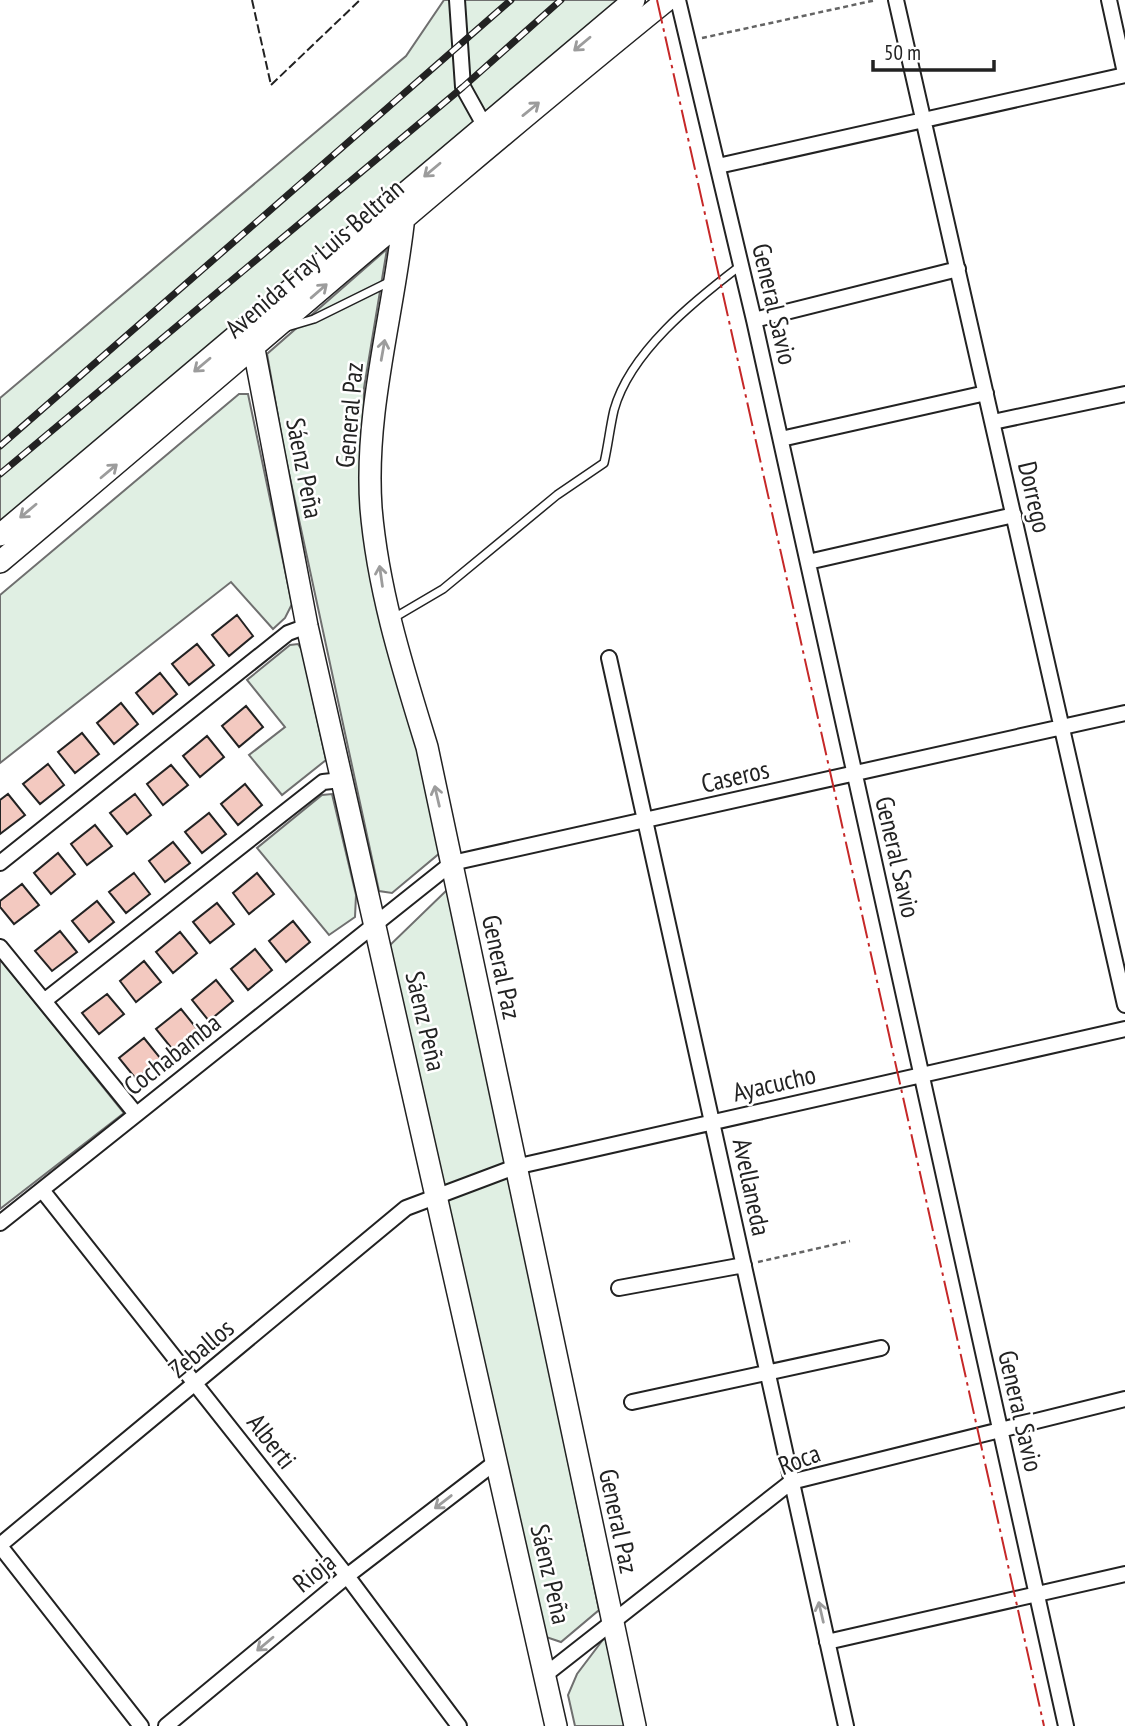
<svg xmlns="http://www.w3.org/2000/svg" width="1125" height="1726" font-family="'PT Sans Narrow',sans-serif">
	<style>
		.green { fill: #e0efe3; stroke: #6f6f6f; stroke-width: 2 }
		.building { fill: #f3c9c0; stroke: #222; stroke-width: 2 }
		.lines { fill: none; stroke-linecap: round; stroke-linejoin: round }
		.lane-casing { stroke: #222; stroke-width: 10 }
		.street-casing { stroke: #222; stroke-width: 18 }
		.secondary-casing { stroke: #222; stroke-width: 24 }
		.path { stroke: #646464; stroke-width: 2.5; stroke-dasharray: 5 3.5; stroke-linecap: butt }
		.lane { stroke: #fff; stroke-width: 7 }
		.street { stroke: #fff; stroke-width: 14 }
		.secondary { stroke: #fff; stroke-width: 21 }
		.rail-casing { stroke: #222; stroke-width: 7 }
		.rail { stroke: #fff; stroke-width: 4.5; stroke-dasharray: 13; stroke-linecap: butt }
		.fence { stroke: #222; stroke-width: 2; stroke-dasharray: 9 3.5; stroke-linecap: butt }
		.power { stroke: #c62828; stroke-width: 2; stroke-dasharray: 24 5 3.5 5; stroke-linecap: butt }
		.oneway { stroke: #9c9c9c }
		.labels { text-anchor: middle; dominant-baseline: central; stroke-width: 5; stroke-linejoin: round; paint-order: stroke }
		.street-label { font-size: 26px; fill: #222; stroke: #fff }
	</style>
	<rect width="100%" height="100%" fill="#fff"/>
	<!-- green -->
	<path class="green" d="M444 0H634L0 535V398L406 56Z
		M387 249 364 388 363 507 441 852 392 893 379 891 284 450 267 354Z
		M239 394H248L292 604 285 618 273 629 231 582 0 763V595Z
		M298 644 302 650 326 760 282 795 249 755 285 727 247 680 290 645Z
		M332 794 356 895 355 917 329 935 257 848 322 795Z
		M449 888 599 1610 561 1642 546 1637 388 947Z
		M0 959 124 1113 0 1209Z
		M605 1637 627 1726H575L568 1695 577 1674Z"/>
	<!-- building -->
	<path class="building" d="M237 615 253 636 229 656 212 635Z
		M197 644 214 665 189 685 172 664Z
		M160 673 177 694 153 714 136 693Z
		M121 703 138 724 114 744 97 723Z
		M246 706 263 727 239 747 222 726Z
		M82 733 99 754 75 773 58 752Z
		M207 736 224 757 200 777 183 756Z
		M48 764 64 785 40 804 23 784Z
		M171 765 188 785 163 805 147 784Z
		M245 784 262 805 238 825 221 804Z
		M8 794 25 815 0 834V800Z
		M135 794 151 815 127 834 110 813Z
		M209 813 226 834 202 853 185 832Z
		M95 825 112 846 87 865 71 844Z
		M173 842 190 863 165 882 149 861Z
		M58 853 75 874 51 894 34 873Z
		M134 873 150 894 126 913 109 892Z
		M257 873 274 894 249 914 233 893Z
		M22 884 39 905 14 924 0 907V901Z
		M97 901 114 922 89 942 72 921Z
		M217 903 234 924 210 943 193 922Z
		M293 921 310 942 286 962 269 941Z
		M60 931 77 952 52 971 35 951Z
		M180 932 197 953 173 973 156 952Z
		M255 949 272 970 248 990 231 969Z
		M144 961 161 982 136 1002 120 981Z
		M216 980 233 1001 209 1021 192 1000Z
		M107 994 124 1014 99 1034 82 1013Z
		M181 1009 198 1030 173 1050 156 1029Z
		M144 1038 161 1059 136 1079 119 1058Z"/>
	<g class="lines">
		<!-- lane casing -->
		<g class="lane-casing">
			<path id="lane" d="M287 327 314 319 391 281
				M392 619 443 589 557 495 604 463C608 446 610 427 614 410 630 352 694 301 740 266"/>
		</g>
		<!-- street casing -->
		<g class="street-casing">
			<path id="street" d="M457 0 463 87 488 132
				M678 0 754 320 1066 1726
				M896 0 1125 1005
				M1109 0 1125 73
				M718 166 1125 75
				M754 320 958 269
				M993 422 1125 394
				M781 439 986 393
				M808 562 1014 515
				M609 658 846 1726
				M0 863 288 633 307 626
				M0 947 136 1114
				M44 1001 323 782 341 780
				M42 1190 347 1576 459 1726
				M0 1223 452 863 1125 713
				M619 1288 744 1265
				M632 1402 881 1348
				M0 1545 406 1208 515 1167 1125 1029
				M0 1546 141 1726
				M827 1642 1125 1574
				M545 1675 791 1482 1125 1399
				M166 1726 347 1576 497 1461"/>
		</g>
		<!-- secondary casing -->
		<g class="secondary-casing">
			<path id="secondary" d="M404 216C394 313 364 410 371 508 378 591 403 669 427 747L635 1726
				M243 330 254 349 307 626 556 1726
				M0 535 634 0
				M0 562C223 375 441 183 667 0"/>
		</g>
		<!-- path -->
		<path class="path" d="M702 38 876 0
			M758 1262 850 1241"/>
		<!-- lane -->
		<use href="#lane" class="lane"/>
		<!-- street -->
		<use href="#street" class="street"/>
		<!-- secondary -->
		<use href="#secondary" class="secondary"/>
		<!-- rail casing -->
		<g class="rail-casing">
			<path id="rail" d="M0 446 511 0
				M0 474 463 87 561 0"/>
		</g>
		<!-- rail -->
		<use href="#rail" class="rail"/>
		<!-- fence -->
		<path class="fence" d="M252 0 271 85
			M271 85 360 0"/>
		<!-- power -->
		<path class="power" d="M657 0 1044 1726"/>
	</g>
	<!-- one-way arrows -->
	<defs><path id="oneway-shaft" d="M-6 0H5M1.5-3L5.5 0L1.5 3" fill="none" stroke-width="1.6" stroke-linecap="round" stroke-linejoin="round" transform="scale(1.75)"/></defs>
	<g class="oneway">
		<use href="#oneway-shaft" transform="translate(582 44) rotate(140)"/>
		<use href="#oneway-shaft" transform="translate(531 109) rotate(-39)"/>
		<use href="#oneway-shaft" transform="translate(432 170) rotate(140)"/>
		<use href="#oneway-shaft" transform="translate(319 291) rotate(-41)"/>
		<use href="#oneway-shaft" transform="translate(383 350) rotate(-80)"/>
		<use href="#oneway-shaft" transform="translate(202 365) rotate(140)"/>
		<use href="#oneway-shaft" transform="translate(109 471) rotate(-40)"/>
		<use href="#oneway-shaft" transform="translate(28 511) rotate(140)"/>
		<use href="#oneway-shaft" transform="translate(381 576) rotate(-98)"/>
		<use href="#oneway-shaft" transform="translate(437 796) rotate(-103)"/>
		<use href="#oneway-shaft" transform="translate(443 1502) rotate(142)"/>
		<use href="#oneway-shaft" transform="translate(821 1612) rotate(-103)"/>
		<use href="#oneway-shaft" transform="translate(265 1644) rotate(140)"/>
	</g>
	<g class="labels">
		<!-- street labels -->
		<g class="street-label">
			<text transform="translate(314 258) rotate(-41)">Avenida Fray Luis Beltrán</text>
			<text transform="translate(775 304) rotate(77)">General Savio</text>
			<text transform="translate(349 415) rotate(-85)">General Paz</text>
			<text transform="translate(305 468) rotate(79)">Sáenz Peña</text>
			<text transform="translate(1035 497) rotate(77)">Dorrego</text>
			<text transform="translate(735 776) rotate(-13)">Caseros</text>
			<text transform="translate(898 857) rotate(77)">General Savio</text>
			<text transform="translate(502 967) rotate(78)">General Paz</text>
			<text transform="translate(426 1021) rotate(77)">Sáenz Peña</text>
			<text transform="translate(172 1054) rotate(-38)">Cochabamba</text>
			<text transform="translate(774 1083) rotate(-13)">Ayacucho</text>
			<text transform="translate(752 1187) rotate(78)">Avellaneda</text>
			<text transform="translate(201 1348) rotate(-40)">Zeballos</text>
			<text transform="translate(1021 1411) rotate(77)">General Savio</text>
			<text transform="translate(272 1441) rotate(52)">Alberti</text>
			<text transform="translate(799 1459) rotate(-21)">Roca</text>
			<text transform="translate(619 1521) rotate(78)">General Paz</text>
			<text transform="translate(314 1572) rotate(-39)">Rioja</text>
			<text transform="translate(551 1574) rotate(77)">Sáenz Peña</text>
		</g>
	</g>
	<!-- scale -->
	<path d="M873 60v10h121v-10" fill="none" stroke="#222222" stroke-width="3.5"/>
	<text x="884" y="60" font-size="21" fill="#222222" stroke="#ffffff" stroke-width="5" paint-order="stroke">50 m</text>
</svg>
